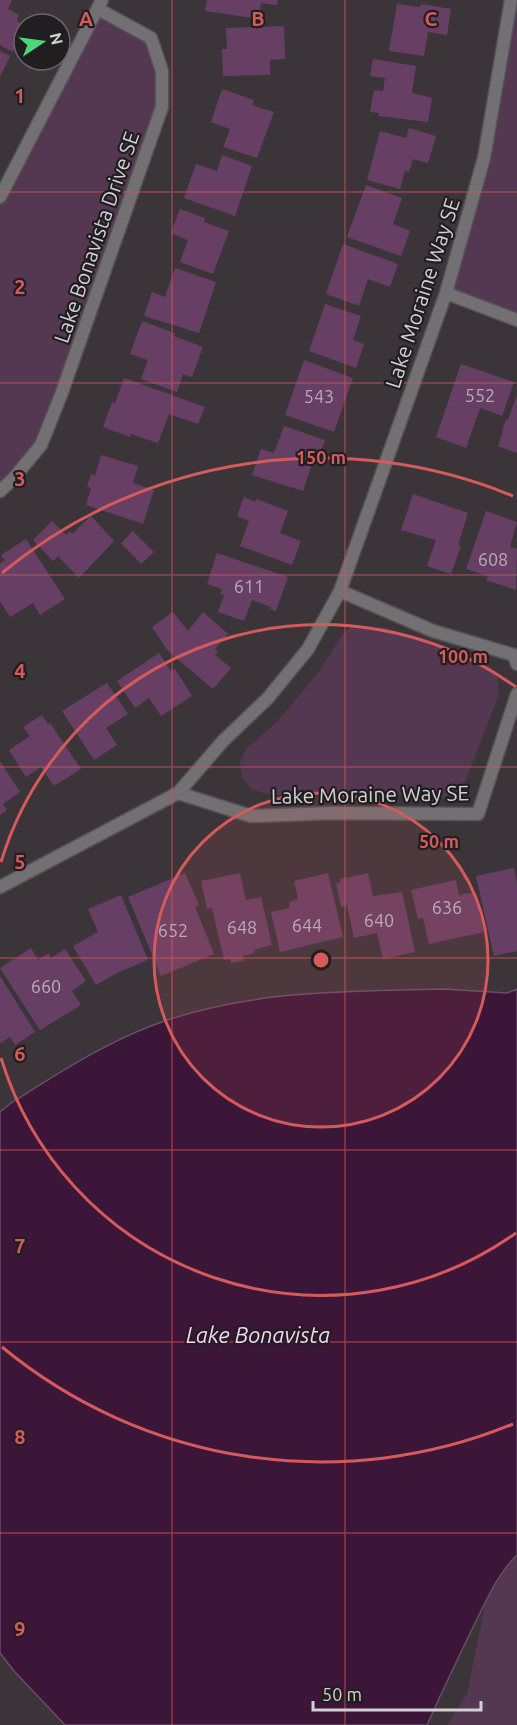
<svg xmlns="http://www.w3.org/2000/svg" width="517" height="1725" font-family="Ubuntu,sans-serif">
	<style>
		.green { fill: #543751 }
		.water { fill: #3c1639; stroke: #694e67; stroke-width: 1.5 }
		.building { fill: #683f64 }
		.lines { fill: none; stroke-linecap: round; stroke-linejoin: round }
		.minor-casing { stroke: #565156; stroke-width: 15 }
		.tertiary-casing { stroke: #565156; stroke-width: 15 }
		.minor { stroke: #737073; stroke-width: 12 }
		.tertiary { stroke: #737073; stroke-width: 12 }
		.grid { fill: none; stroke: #d55a5b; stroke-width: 1.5; stroke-opacity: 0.55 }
		.ring { fill: none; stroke: #d55a5b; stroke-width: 3 }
		.labels { text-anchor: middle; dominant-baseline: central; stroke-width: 4.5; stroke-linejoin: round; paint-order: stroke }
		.number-label { font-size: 18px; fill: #b8acb7 }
		.street-label { font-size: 21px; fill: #d3d0d3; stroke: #201e20 }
		.water-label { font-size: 22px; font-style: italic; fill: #fbd2f6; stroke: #201e20 }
		.grid-label { font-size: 20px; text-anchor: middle; font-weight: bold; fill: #d55a5b; stroke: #201e20; stroke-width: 4.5; stroke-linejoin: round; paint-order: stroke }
		.centre { fill: #d55a5b; stroke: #201e20; stroke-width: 3 }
		.ring-label { font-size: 18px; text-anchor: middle; font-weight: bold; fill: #d55a5b; stroke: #201e20; stroke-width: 4.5; stroke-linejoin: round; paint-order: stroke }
	</style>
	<rect width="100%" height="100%" fill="#3b353a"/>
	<!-- green -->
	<path class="green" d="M511 0H517V320L446 293 484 158Z
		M98 9 151 38 162 107 41 445 0 491V197Z
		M353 625 387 628 487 663 498 678V697L462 790 440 798 389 795H272L253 790 242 778 240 763 245 750 276 723 317 674 343 634Z
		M517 1555V1725H447L467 1694 486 1601 509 1563Z"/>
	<!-- water -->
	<path class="water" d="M444 989 507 993 517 989V1555C499 1572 488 1597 477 1619 460 1654 443 1689 427 1725H65L14 1671 0 1653V1112L11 1103C56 1075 101 1045 151 1026 244 990 345 991 444 989Z"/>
	<!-- building -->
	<path class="building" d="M0 0H12L8 9 19 15 17 21 24 25V29L13 52 0 45Z
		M207 0H278L277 5 261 3 259 19 205 11Z
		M397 4 420 7 421 4 451 9 447 35 428 32 424 56 389 51Z
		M284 26 285 59 270 60V75L223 76 222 49H227L226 28Z
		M0 51 10 56 0 77Z
		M373 59 416 66 412 93 432 98 428 122 378 116 379 113 370 112 374 90 383 91 385 78 370 76Z
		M222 89 254 100 252 105 274 112 257 158 223 147 230 129 211 122Z
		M409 128 436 136 428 163 413 159 409 172 405 171 400 189 367 180 380 131 406 138Z
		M222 155 252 166 235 216 184 198 196 164 217 171Z
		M366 185 402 198 393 224 410 231 401 256 347 237Z
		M180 209 205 218 204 222 229 231 213 274 180 262 188 240 171 233Z
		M343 244 398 264 390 287 368 279 359 306 326 294Z
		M175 268 216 282 199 333 144 316 152 292 165 297Z
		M325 304 361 316 353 340 364 344 356 368 309 351Z
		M142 321 175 333 174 336 203 347 192 377 183 374 177 392 141 379 148 360 130 354Z
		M304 360 353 378 334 432 285 415Z
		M461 364 514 382 502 416 480 408 466 448 436 437Z
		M124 378 205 407 198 424 169 414 158 443 131 434 130 437 103 427 112 402 115 403Z
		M517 395V453L498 446 503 431H502L506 419 508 420Z
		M284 426 325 440 316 465 312 464 303 491 252 475 261 449 274 453Z
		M101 455 138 466 133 483 154 490 143 524 86 505 91 488 87 487 91 474 95 476Z
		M413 494 468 513 458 545 461 546 451 574 427 566 436 540 401 530Z
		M244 497 255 502 256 499 288 511 280 533 301 541 292 565 240 546 249 521 237 516Z
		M486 511 517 522 510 547 517 549 516 590 486 580 488 576 466 569Z
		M91 516 114 541 79 578 58 556 53 561 33 540 52 521 66 535 70 531 72 534Z
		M133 531 154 552 141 564 121 543Z
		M26 539 65 599 40 615 33 603 10 617 0 601V564L5 560 1 555Z
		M217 553 288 577 276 611 270 609 271 607 252 600 244 621 218 612 224 595 220 594 222 589 207 584Z
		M173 612 188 631 203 612 228 634 215 649 218 652 215 655 231 668 213 689 168 651 152 627Z
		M159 653 171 671 175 669 192 696 161 716 149 698 135 708 117 681Z
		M107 683 128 714 106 728 117 745 94 760 62 711Z
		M42 715 48 724 50 723 81 769 54 786 41 767 26 777 9 750 30 736 23 727Z
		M0 761 20 792 3 804 7 810 0 815Z
		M514 868 517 883V951L494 956 476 876Z
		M185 873 199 905 195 907 214 954 161 976 128 897Z
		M240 873 246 900 261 897 272 945 254 950 255 953 243 956 244 961 231 963 230 959 224 960 212 908 207 909 201 881Z
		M328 873 343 937 280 952 271 912 290 908 289 902 298 899 294 881Z
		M368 873 373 896 402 892 415 952 383 959 377 933 354 938 347 905 341 907 336 883 341 882 340 879Z
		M456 880 459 895 475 892 484 932 429 944 423 918 418 919 411 890Z
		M121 895 148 960 119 972 96 985 73 946 98 932 88 909Z
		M31 948 38 960 49 953 51 958 65 949 86 981 72 991 81 1005 40 1030 0 968Z
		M0 976 35 1032 15 1045 10 1037 0 1043Z"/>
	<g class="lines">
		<!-- minor casing -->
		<g class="minor-casing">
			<path id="minor" d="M446 293 517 320
				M0 491 13 479 41 445 61 395 162 107V71L151 38 98 9
				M340 591 433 631 514 655 517 664
				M178 793 251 816 333 813 478 814 517 694
				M0 887 178 793 223 741 268 698 308 649 340 591 446 293 484 158 511 0"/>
		</g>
		<!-- tertiary casing -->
		<g class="tertiary-casing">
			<path id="tertiary" d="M0 197 102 0"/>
		</g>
		<!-- minor -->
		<use href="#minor" class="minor"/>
		<!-- tertiary -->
		<use href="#tertiary" class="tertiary"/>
	</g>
	<!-- grid -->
	<path class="grid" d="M172 0V1725M345 0V1725M0 192H517M0 383H517M0 575H517M0 767H517M0 958H517M0 1150H517M0 1342H517M0 1533H517"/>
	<!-- distance rings -->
	<circle cx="321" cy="960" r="167" fill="#d55a5b" fill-opacity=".12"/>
	<g class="ring">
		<circle cx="321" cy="960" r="167"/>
		<path d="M516 1233A335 335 0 0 1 1 1058M1 862A335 335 0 0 1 516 687"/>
		<path d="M513 1424A502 502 0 0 1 2 1347M2 573A502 502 0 0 1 513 496"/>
	</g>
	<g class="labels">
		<!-- number labels -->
		<g class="number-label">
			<text x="480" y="395">552</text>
			<text x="319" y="396">543</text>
			<text x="493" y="559">608</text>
			<text x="249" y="586">611</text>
			<text x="447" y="907">636</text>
			<text x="379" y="920">640</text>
			<text x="307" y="925">644</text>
			<text x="242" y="927">648</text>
			<text x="173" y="930">652</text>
			<text x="46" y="986">660</text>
		</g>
		<!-- street labels -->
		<g class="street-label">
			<text transform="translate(96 237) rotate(-71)">Lake Bonavista Drive SE</text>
			<text transform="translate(422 293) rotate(-72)">Lake Moraine Way SE</text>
			<text transform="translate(370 794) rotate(-1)">Lake Moraine Way SE</text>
		</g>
		<!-- water labels -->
		<g class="water-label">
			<text x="258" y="1334">Lake Bonavista</text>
		</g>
	</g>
	<g class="grid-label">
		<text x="86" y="26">A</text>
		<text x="258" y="26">B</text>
		<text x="431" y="26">C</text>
		<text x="20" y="103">1</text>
		<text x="20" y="294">2</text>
		<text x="20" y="486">3</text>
		<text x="20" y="678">4</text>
		<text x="20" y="869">5</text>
		<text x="20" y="1061">6</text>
		<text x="20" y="1253">7</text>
		<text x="20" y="1444">8</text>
		<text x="20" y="1636">9</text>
	</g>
	<circle cx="321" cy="960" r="9" class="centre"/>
	<g class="ring-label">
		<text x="321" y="464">150 m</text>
		<text x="463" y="663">100 m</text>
		<text x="439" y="848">50 m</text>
	</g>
	<!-- north arrow -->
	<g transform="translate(42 42) rotate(77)"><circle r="28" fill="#201e20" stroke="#686568" stroke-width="1.5"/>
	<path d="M0-4.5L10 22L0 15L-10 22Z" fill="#4bd677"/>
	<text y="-9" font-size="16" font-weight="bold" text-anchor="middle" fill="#d3d0d3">N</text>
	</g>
	<!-- scale -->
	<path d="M313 1701v9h168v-9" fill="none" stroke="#d3d0d3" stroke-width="3"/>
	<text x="322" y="1701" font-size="18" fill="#d3d0d3" stroke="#201e20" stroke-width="4.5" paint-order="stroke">50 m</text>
</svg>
